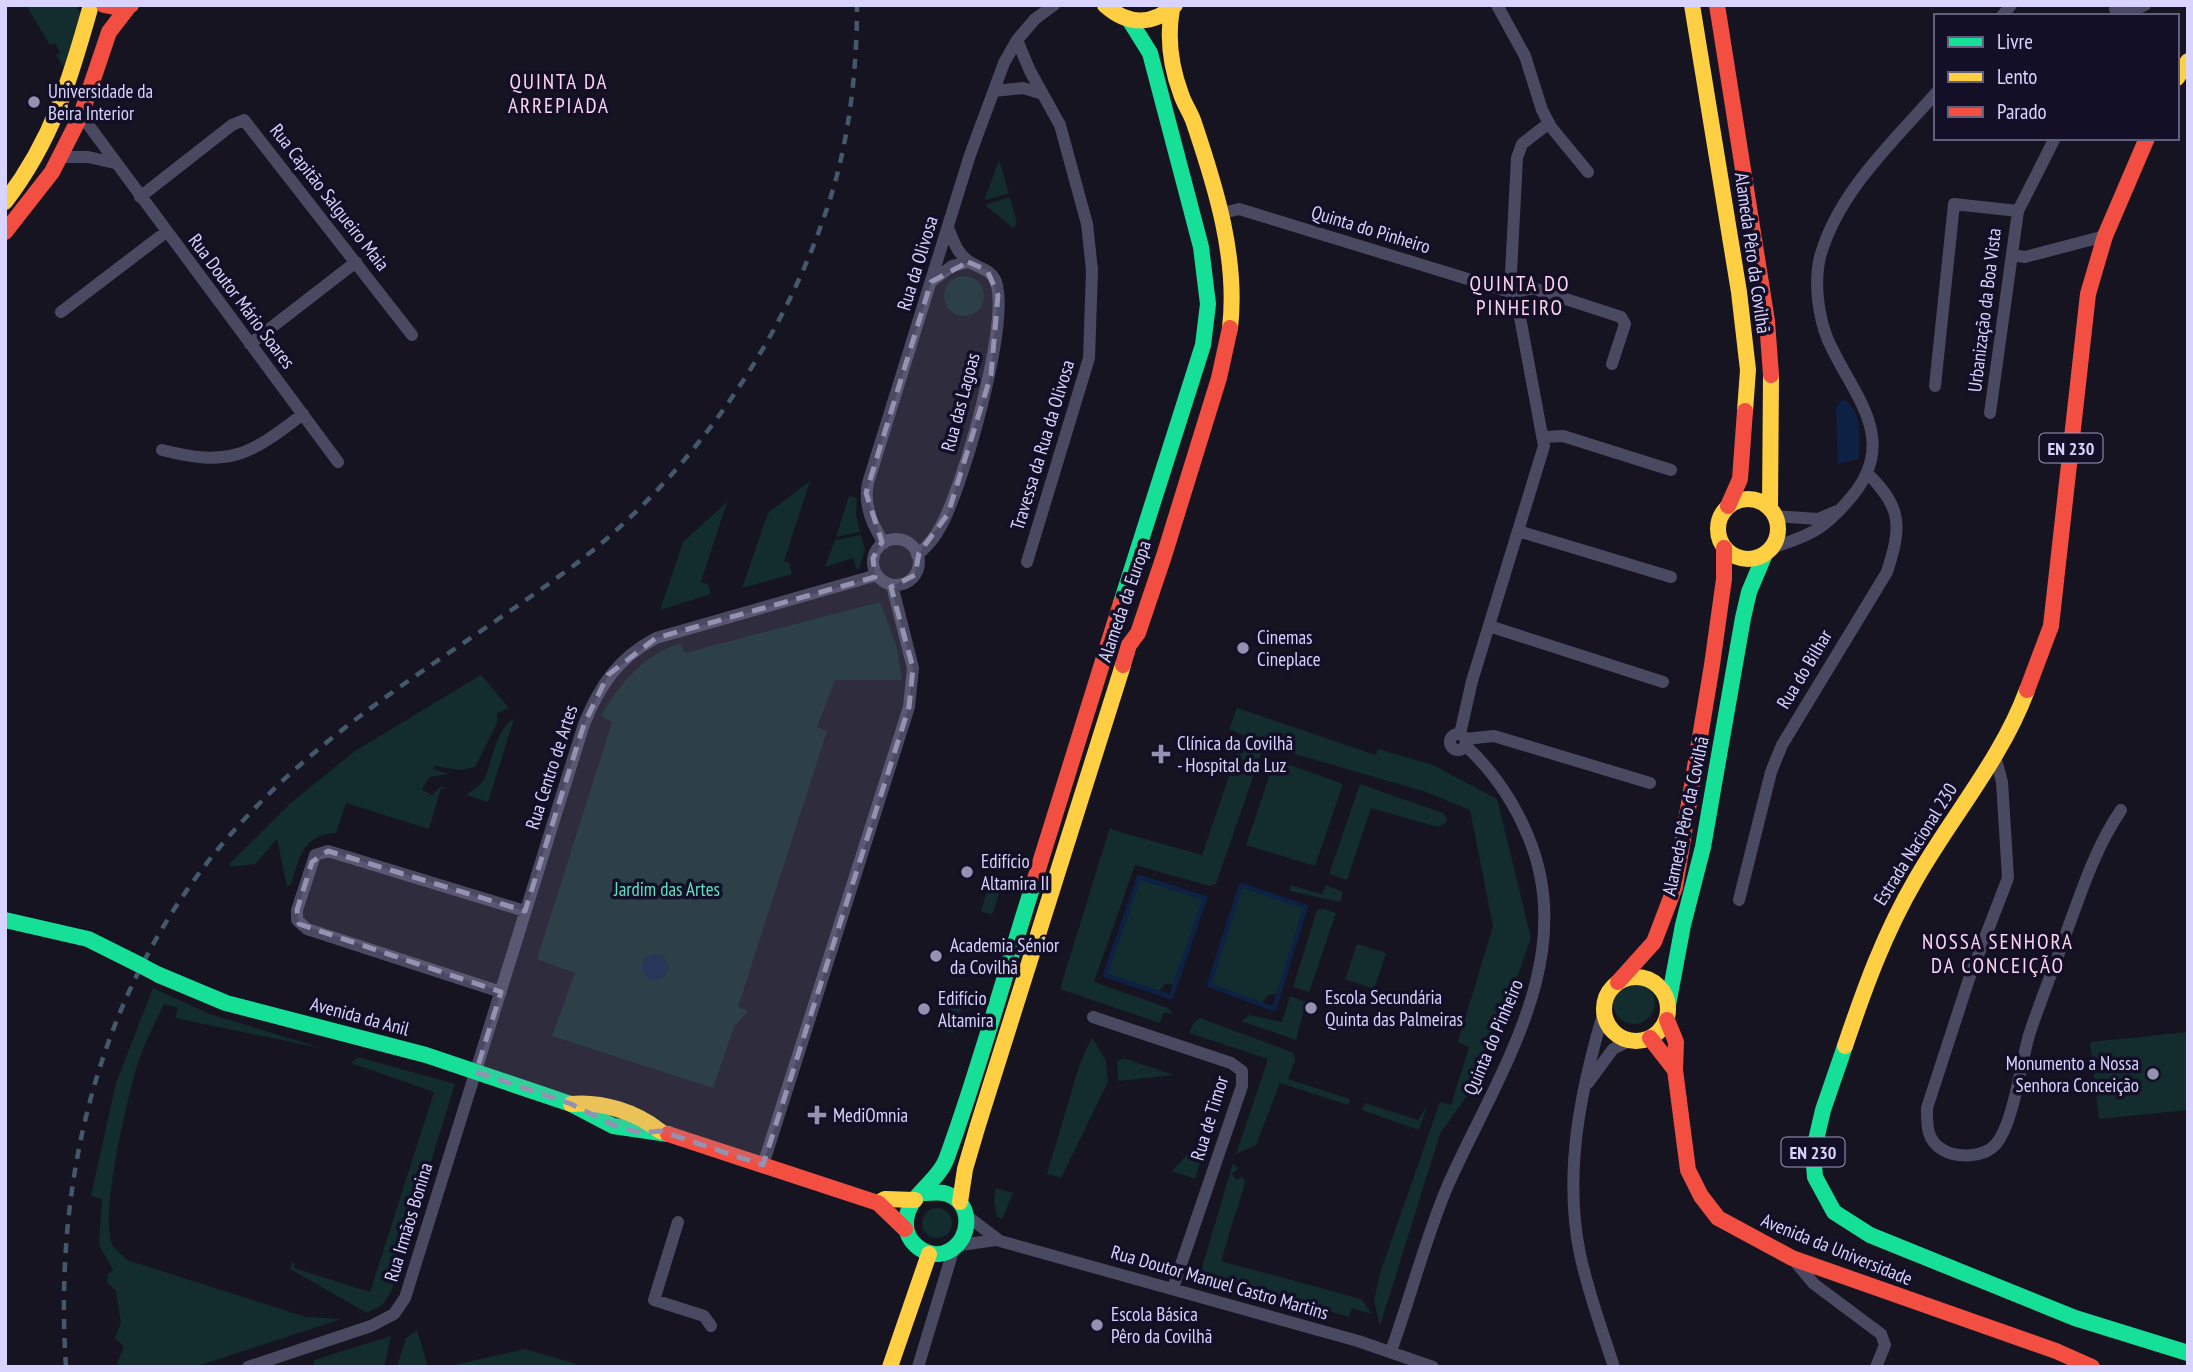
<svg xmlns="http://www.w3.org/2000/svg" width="2193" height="1372" font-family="'PT Sans Narrow',sans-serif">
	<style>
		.green { fill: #132c2d }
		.water { fill: #0d2144 }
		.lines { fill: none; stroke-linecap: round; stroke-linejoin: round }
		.stream { stroke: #0d2144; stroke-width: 4.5 }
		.street { stroke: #4a4962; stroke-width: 12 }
		.fast { stroke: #16e098; stroke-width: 16 }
		.slow { stroke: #ffcf43; stroke-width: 16 }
		.jam { stroke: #f24e42; stroke-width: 16 }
		.rail { stroke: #43596b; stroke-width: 4.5; stroke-dasharray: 10 9; stroke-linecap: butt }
		.fast-bridge { stroke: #16e098; stroke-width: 16 }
		.marked { fill: #9591b1; fill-opacity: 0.2; stroke: #9591b1; stroke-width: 5; stroke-dasharray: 14 9; stroke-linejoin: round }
		.poi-dot { fill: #9591b1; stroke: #130f26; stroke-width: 2.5 }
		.labels { text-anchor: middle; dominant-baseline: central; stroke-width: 7; stroke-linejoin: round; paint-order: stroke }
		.shield { fill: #130f26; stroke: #9e99be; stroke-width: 2 }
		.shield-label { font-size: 18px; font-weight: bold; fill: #d9d4ff }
		.poi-label { font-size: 19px; fill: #d9d4ff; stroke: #130f26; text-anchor: start }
		.street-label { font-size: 19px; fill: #d9d4ff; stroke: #130f26 }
		.park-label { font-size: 19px; fill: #5fe0c0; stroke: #130f26 }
		.neighbourhood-label { font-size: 21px; letter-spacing: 2px; fill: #ffd6f0; stroke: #130f26 }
	</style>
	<rect width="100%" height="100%" fill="#161421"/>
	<!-- green -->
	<path class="green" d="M26 5H76L83 20 72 80 56 55 60 52 55 43 50 45Z
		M999 160 1009 193 986 200 985 198Z
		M1010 197 1017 224 1013 228 985 205Z
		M944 296a20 20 0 1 1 40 0a20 20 0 1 1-40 0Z
		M810 481 784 561 789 563 792 574 742 588 768 513Z
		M849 496 857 498 856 514 860 532 836 537Z
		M727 502 701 582 708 584 711 594 660 610 683 542Z
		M861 535 865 550 859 569 857 570 853 558 825 567 835 540Z
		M880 602 896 645 902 680H835L817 727 827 731 738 1007 748 1011 734 1027 713 1088 552 1036 575 973 537 959 612 722 601 716C621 681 642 657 680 643L685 653Z
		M481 675 509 708 497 713V723L475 767 460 770 434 766V769L448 774 429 777 422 790 432 795 441 786 449 789 441 788 429 829 346 803 336 833C303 835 300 856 291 884L287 887 277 839 255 864 230 867V863L293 801 355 751Z
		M1237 708 1376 755 1378 749 1433 765 1497 799 1531 938 1485 1070 1440 1134 1380 1326 1374 1301 1380 1273 1440 1102 1451 1105 1469 1047 1458 1042 1493 926 1470 810 1426 792 1264 745 1216 884 1209 886 1135 865 1094 982 1168 1008 1173 1015 1164 1012 1160 1023 1060 989 1110 827 1113 830 1202 855 1243 735 1229 729Z
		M514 719 488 802 467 795C472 789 482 786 485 777 492 761 498 725 514 719Z
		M1279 761 1343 784 1315 866 1246 845 1274 762Z
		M1360 784 1443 813 1447 819 1445 824 1438 827 1371 808 1347 880 1329 874Z
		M1139 877 1205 898 1176 984H1165L1158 992 1105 975Z
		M990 882 1002 885 992 915 981 911Z
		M1241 885 1306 907 1279 994 1268 995 1261 1004 1209 985Z
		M1291 885 1322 894 1326 885 1343 892 1340 902 1289 891Z
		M1324 909 1336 913 1309 992 1293 987 1317 910Z
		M1357 944 1386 953 1374 989 1345 979Z
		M1613 1003a21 21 0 1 1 42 0a21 21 0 1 1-42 0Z
		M153 988 210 1014 325 1049 175 1018 178 1008 164 1004C154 1025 141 1050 135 1073 126 1105 100 1216 112 1244 115 1250 123 1255 127 1260L306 1317 342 1319 194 1367H116L124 1346 115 1338 121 1323 116 1291 107 1282 108 1274 113 1270 99 1245 102 1199 91 1196 116 1083Z
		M1290 996 1306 1002 1296 1040 1241 1021 1250 1015 1282 1022Z
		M952 999 963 1003 953 1033 942 1030Z
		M1200 1018 1294 1053 1295 1060 1288 1079 1350 1099 1348 1105 1280 1083 1256 1145 1236 1154 1268 1059 1189 1033 1194 1022Z
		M2188 1032V1110L2099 1119 2090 1042Z
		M1092 1037 1106 1061 1108 1082 1061 1178 1047 1174 1079 1066Z
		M358 1057 455 1084 391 1292 382 1305 367 1313 290 1269 292 1262 295 1263 294 1268 370 1292 434 1092 351 1063Z
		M1123 1058 1174 1075 1118 1081 1117 1062Z
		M1365 1103 1418 1120 1428 1104 1419 1130 1362 1110Z
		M1203 1138 1207 1140 1195 1179 1172 1171Z
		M1233 1163 1238 1169 1232 1174 1237 1180 1242 1176 1245 1183 1221 1261 1361 1299 1372 1314 1352 1308 1349 1317 1200 1274Z
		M996 1188 1013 1193 1002 1219 997 1217 994 1200Z
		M922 1223a15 15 0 1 1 30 0a15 15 0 1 1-30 0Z
		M417 1330 428 1367H397L406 1338Z
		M391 1336 384 1367H314V1360Z
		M525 1349 586 1367H445Z"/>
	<!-- water -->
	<path class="water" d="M1843 399C1864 411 1859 438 1859 459L1838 464 1836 407Z
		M642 967a13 13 0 1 1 26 0a13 13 0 1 1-26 0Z"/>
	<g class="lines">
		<!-- stream -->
		<path class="stream" d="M1139 877 1205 898 1171 997 1105 975Z
			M1241 885 1306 907 1274 1009 1209 985Z"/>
		<!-- street -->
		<path class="street" d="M1497 5 1525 56 1542 110 1551 127 1588 172
			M2115 9 2133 11 2145 5
			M2002 16 2011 5
			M1017 40 1030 71 1060 125 1087 224 1092 270 1089 358 1027 562
			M994 91 1023 88 1043 94
			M81 115 338 462
			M60 157H88L115 163
			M140 197 232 125 244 120 412 335
			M1219 214 1239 209 1507 291 1516 296 1544 446 1472 681 1460 734
			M2012 255 2025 257 2105 236
			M932 281 952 266 968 262
			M1510 292 1517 158 1522 144 1549 123
			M1514 293 1532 288 1621 317 1625 324 1612 364
			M61 312 166 232
			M250 344 356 262
			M1935 386 1954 204 2018 211
			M1990 413 2018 211 2055 138
			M1545 437 1563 436 1671 470
			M162 450C229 467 249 456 303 414
			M1775 516 1818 519 1837 511
			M1518 531 1671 577
			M873 562a23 23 0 1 1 46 0a23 23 0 1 1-46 0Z
			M884 543C872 525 863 505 868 483L970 155 1004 63 1017 40 1035 19 1054 5
			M1771 548C1812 535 1825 529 1853 495 1900 437 1851 393 1828 340 1818 316 1814 282 1820 257 1838 192 1893 142 1936 93
			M917 555C928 546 935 538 941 526 963 486 1010 324 996 282 991 268 976 268 967 260 957 253 953 239 948 228
			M1489 626 1663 682
			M1450 742a8 8 0 1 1 16 0a8 8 0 1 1-16 0Z
			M1465 739 1494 736 1650 783
			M1995 756 2002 782 2008 878 1969 979 1927 1108C1927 1125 1926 1140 1943 1150 1957 1158 1984 1158 1996 1144 2014 1123 2021 1060 2030 1032 2041 999 2054 968 2065 936 2081 893 2095 848 2121 810
			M1739 900 1771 772 1782 745 1887 572C1902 526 1902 507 1867 473
			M501 992 307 929 297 920V910L315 855 328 851 525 911
			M1604 1011C1581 1088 1563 1173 1580 1254 1588 1292 1602 1330 1614 1367
			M1093 1017 1231 1063 1242 1071V1086L1173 1288
			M1588 1083 1613 1049 1631 1040
			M763 1165 909 707 913 668 892 585
			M967 1216 1000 1241 1358 1341 1433 1367
			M678 1222 654 1300 704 1316 711 1326
			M960 1245 996 1240
			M1792 1258 1814 1284 1881 1334 1885 1345 1876 1367
			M1391 1351C1411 1296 1425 1239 1448 1185 1497 1075 1580 959 1528 836 1514 802 1492 770 1465 745
			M248 1367 371 1326 394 1314 405 1298 584 724C600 685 618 658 656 638L877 575
			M918 1367 953 1251"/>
		<!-- fast -->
		<path class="fast" d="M1121 603 1203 345 1208 304 1201 247 1150 53 1130 21
			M5 920 88 939 140 965
			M159 975 226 1003 426 1055 571 1104 613 1126 668 1134
			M1668 1005 1683 925 1703 847 1743 618 1749 592 1765 554
			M1845 1046 1823 1110 1813 1153 1815 1177 1834 1212 1870 1235 2075 1318 2188 1353
			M923 1193C930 1193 938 1192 944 1193 973 1200 973 1238 949 1251 930 1261 904 1244 906 1221 908 1195 937 1183 946 1160 980 1068 1005 972 1035 879"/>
		<!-- slow -->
		<path class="slow" d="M1105 5C1127 25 1153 26 1175 5
			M1692 5 1739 292 1748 370 1745 411
			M1172 9C1167 37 1171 67 1181 94 1184 104 1191 113 1194 123 1216 188 1238 259 1230 328
			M2177 78 2188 61
			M5 202C53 139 70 80 91 5
			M1718 529a30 30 0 1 1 60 0a30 30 0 1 1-60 0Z
			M1770 509 1771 375
			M1604 1009a32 32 0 1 1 64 0a32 32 0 1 1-64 0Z
			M1845 1046C1865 987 1884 934 1916 879 1952 816 2002 758 2027 690
			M571 1104C602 1101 636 1112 660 1131
			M960 1202 965 1169 978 1125 1123 665
			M878 1203 885 1199 915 1200
			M890 1367 929 1254"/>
		<!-- jam -->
		<path class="jam" d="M104 5 120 8 131 5
			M1717 5 1767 321 1771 375
			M5 232 52 172 81 115 109 32 129 6
			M1728 506 1740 479 1745 411
			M1123 665 1129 645 1138 633 1164 556 1219 378 1230 328
			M2027 690 2051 626 2088 294 2105 236 2147 138
			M1035 879 1121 603
			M1618 982 1654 942 1675 887 1712 665 1724 579V548
			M1667 1020 1676 1042 1675 1070 1688 1170 1701 1196 1718 1218 1792 1258 2056 1351 2092 1367
			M1650 1038 1675 1070
			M668 1134 878 1203 905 1229"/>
		<!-- rail -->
		<path class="rail" d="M66 1367C52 1161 108 958 255 808 348 711 466 646 573 566 695 474 795 326 836 179 851 123 857 63 857 5"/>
		<!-- fast-bridge -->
		<path class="fast-bridge" d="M140 965 159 975"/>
	</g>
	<!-- marked area -->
	<path class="marked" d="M968 262 987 270 998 295 991 375 948 514 919 553 915 575 891 587 913 668 909 707 763 1165 660 1131 641 1133 613 1125 571 1104 476 1072 501 992 299 924 297 910 312 862 328 851 525 911 584 724 608 675 656 638 875 577 873 558 882 542 866 493 931 282Z"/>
	<!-- markers -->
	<g class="poi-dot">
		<circle cx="34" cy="102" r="7"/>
		<circle cx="1243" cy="648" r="7"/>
		<path d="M1157.5 743.5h7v7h7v7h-7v7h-7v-7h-7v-7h7z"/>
		<circle cx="967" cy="872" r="7"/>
		<circle cx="936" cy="956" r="7"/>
		<circle cx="1311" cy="1008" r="7"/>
		<circle cx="924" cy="1009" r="7"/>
		<circle cx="2153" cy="1074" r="7"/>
		<path d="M813.5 1104.5h7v7h7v7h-7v7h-7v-7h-7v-7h7z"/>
		<circle cx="1097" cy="1325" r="7"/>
	</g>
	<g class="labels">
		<!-- shield labels -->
		<g class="shield">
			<rect x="2039.5" y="433.5" width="63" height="29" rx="5"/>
			<rect x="1781.5" y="1137.5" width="63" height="29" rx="5"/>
		</g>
		<g class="shield-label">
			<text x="2071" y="448">EN 230</text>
			<text x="1813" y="1152">EN 230</text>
		</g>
		<!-- poi labels -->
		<g class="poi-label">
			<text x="48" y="91">Universidade da<tspan x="48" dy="22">Beira Interior</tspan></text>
			<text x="1257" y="637">Cinemas<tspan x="1257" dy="22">Cineplace</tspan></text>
			<text x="1177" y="743">Clínica da Covilhã<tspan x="1177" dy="22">- Hospital da Luz</tspan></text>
			<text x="981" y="861">Edifício<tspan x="981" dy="22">Altamira II</tspan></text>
			<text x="950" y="945">Academia Sénior<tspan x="950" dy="22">da Covilhã</tspan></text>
			<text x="1325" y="997">Escola Secundária<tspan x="1325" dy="22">Quinta das Palmeiras</tspan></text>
			<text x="938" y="998">Edifício<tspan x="938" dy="22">Altamira</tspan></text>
			<text x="2139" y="1063" text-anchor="end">Monumento a Nossa<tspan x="2139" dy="22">Senhora Conceição</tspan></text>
			<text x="833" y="1115">MediOmnia</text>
			<text x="1111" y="1314">Escola Básica<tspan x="1111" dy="22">Pêro da Covilhã</tspan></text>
		</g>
		<!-- street labels -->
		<g class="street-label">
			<text transform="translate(330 197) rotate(52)">Rua Capitão Salgueiro Maia</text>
			<text transform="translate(1371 229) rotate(17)">Quinta do Pinheiro</text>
			<text transform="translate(1753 253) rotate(82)">Alameda Pêro da Covilhã</text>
			<text transform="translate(917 263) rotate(-73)">Rua da Olivosa</text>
			<text transform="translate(242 301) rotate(53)">Rua Doutor Mário Soares</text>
			<text transform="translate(1984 310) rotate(-83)">Urbanização da Boa Vista</text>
			<text transform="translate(960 402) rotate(-75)">Rua das Lagoas</text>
			<text transform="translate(1042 445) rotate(-73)">Travessa da Rua da Olivosa</text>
			<text transform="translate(1124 601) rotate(-71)">Alameda da Europa</text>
			<text transform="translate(1804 669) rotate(-59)">Rua do Bilhar</text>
			<text transform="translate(551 767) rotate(-72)">Rua Centro de Artes</text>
			<text transform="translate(1685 816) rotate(-78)">Alameda Pêro da Covilhã</text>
			<text transform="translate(1915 844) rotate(-58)">Estrada Nacional 230</text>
			<text transform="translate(360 1016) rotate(15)">Avenida da Anil</text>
			<text transform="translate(1493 1037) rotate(-67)">Quinta do Pinheiro</text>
			<text transform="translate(1209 1118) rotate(-73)">Rua de Timor</text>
			<text transform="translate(408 1222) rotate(-73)">Rua Irmãos Bonina</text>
			<text transform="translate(1837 1249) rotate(22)">Avenida da Universidade</text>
			<text transform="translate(1220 1282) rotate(16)">Rua Doutor Manuel Castro Martins</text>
		</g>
		<!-- park labels -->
		<g class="park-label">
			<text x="667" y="889">Jardim das Artes</text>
		</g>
		<!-- neighbourhood labels -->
		<g class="neighbourhood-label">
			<text x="559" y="81">QUINTA DA<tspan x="559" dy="24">ARREPIADA</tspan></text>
			<text x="1520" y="283">QUINTA DO<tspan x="1520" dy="24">PINHEIRO</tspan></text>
			<text x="1998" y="941">NOSSA SENHORA<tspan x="1998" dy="24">DA CONCEIÇÃO</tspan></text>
		</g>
	</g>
	<!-- border -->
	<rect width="2193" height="1372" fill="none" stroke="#d9d4ff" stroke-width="14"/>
	<!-- legend -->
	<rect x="1934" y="14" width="245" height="126" fill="#130f26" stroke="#625e7d" stroke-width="2"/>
	<rect x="1948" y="37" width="35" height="10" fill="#16e098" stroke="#625e7d" stroke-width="2"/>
	<text x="1997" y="49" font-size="21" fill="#d9d4ff">Livre</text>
	<rect x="1948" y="72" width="35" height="10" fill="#ffcf43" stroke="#625e7d" stroke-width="2"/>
	<text x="1997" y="84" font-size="21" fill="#d9d4ff">Lento</text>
	<rect x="1948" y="107" width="35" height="10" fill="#f24e42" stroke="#625e7d" stroke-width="2"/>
	<text x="1997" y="119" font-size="21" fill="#d9d4ff">Parado</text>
</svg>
